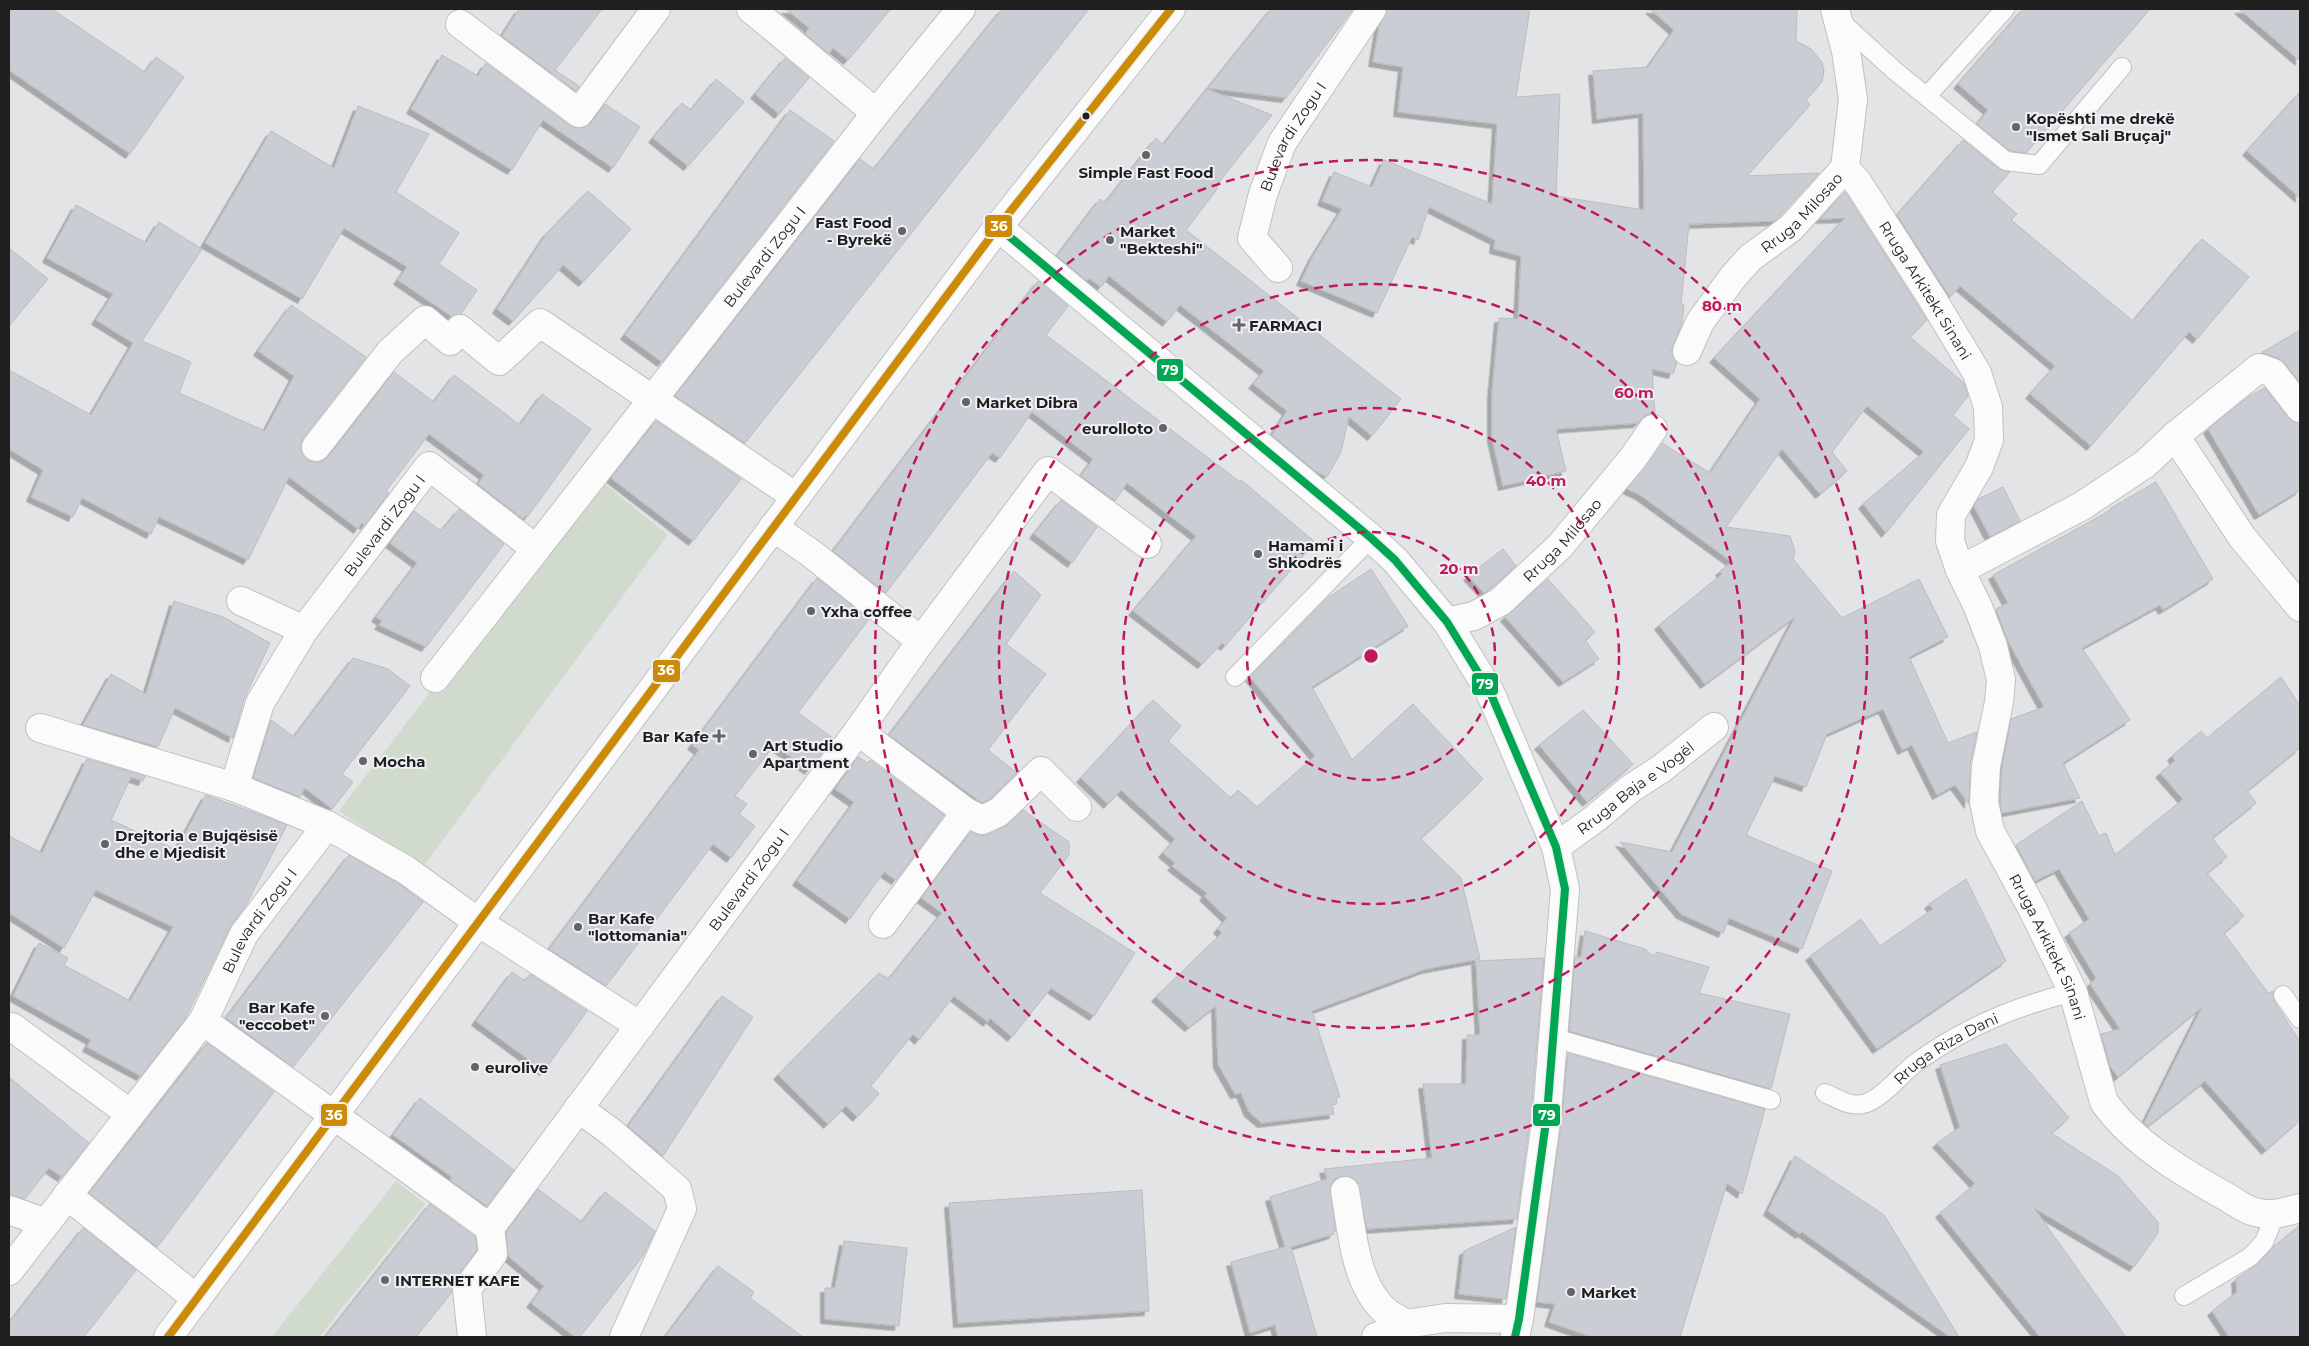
<svg xmlns="http://www.w3.org/2000/svg" width="2309" height="1346" font-family="Montserrat,sans-serif">
	<style>
		.green { fill: #d0dacd }
		.building { fill: #cbcdd4; stroke: #bbbcbd; filter: url(#shadow) }
		.lines { fill: none; stroke-linecap: round; stroke-linejoin: round }
		.service-casing { stroke: #c0c1c2; stroke-width: 20 }
		.minor-casing { stroke: #c0c1c2; stroke-width: 30 }
		.primary-casing { stroke: #c0c1c2; stroke-width: 30 }
		.service { stroke: #fbfbfb; stroke-width: 18 }
		.minor { stroke: #fbfbfb; stroke-width: 28 }
		.primary { stroke: #fbfbfb; stroke-width: 28 }
		.bus-1-casing { stroke: #eff0f3; stroke-width: 11 }
		.bus-2-casing { stroke: #eff0f3; stroke-width: 11 }
		.bus-1 { stroke: #00a651; stroke-width: 8 }
		.bus-2 { stroke: #cc8b06; stroke-width: 8 }
		.ring { fill: none; stroke: #c2185b; stroke-width: 2.5; stroke-dasharray: 9 6 }
		.bus-dot { fill: #1f1f20; stroke: #eff0f3; stroke-width: 2 }
		.poi-dot { fill: #646465; stroke: #eff0f3; stroke-width: 2 }
		.labels { text-anchor: middle; dominant-baseline: central; stroke-width: 4; stroke-linejoin: round; paint-order: stroke }
		.poi-label { font-size: 15px; font-weight: bold; fill: #1f1f20; stroke: #eff0f3; text-anchor: start }
		.street-label { font-size: 15px; fill: #1f1f20; stroke: #eff0f3 }
		.centre { fill: #c2185b; stroke: #eff0f3; stroke-width: 2.5 }
		.ring-label { font-size: 15px; text-anchor: middle; font-weight: bold; fill: #c2185b; stroke: #eff0f3; stroke-width: 4; stroke-linejoin: round; paint-order: stroke }
		.line-badge { stroke: #eff0f3; stroke-width: 2 }
		.badge-label { font-size: 14px; text-anchor: middle; font-weight: bold; fill: #fff }
	</style>
	<defs>
		<filter id="shadow"><feDropShadow dx="-4.5" dy="4.5" stdDeviation="0" flood-color="#0004"/></filter>
	</defs>
	<rect width="100%" height="100%" fill="#e3e4e5"/>
	<!-- green -->
	<path class="green" d="M595 476 668 535 422 868 339 811Z
		M396 1181 425 1204 319 1337H272Z"/>
	<!-- building -->
	<path class="building" d="M9 9H52L145 72 156 57 184 77 130 154 9 70Z
		M519 9H602L555 70 579 86 576 91 502 36Z
		M786 9H891L848 60 833 48 829 54 805 34 809 28Z
		M1002 9H1089L745 443 675 396 860 159 874 169Z
		M1271 9H1353L1286 98 1208 88Z
		M1387 9H1530L1516 97 1560 94 1556 196 1644 210 1643 113 1597 119 1593 71 1648 67 1674 30 1650 9H1797L1796 41 1811 49 1822 62 1824 71 1822 82 1806 100 1810 105 1747 176 1819 173 1775 221 1689 224 1681 304 1684 305 1682 323 1671 352 1677 362 1673 374 1652 369 1655 414 1646 415 1638 423 1556 429 1566 471 1503 486 1492 438V394L1499 318 1518 319 1521 256 1494 249 1495 240 1429 207 1418 240 1412 237 1377 313 1301 281 1313 256 1342 209 1322 201 1334 172 1372 187 1384 160 1492 204 1497 124 1398 112 1403 67 1373 62 1379 27Z
		M2023 9H2150L2026 153 2010 151 1977 124 1988 110 1958 84Z
		M2239 9H2300V61Z
		M442 55 478 76 486 63 570 126 577 128 585 127 591 123 605 104 640 127 613 168 543 120 512 170 411 109Z
		M785 58 809 78 779 114 755 94Z
		M716 79 744 102 688 166 653 138 682 103 691 110Z
		M1207 89 1272 115 1216 186 1218 188 1186 230 1401 399 1372 436 1349 417 1341 452 1327 477 1315 471 1272 435 1287 411 1253 384 1264 371 1180 305 1167 322 1109 276 1101 287 1089 278 1087 281 1057 256 1100 199 1105 203 1156 138 1163 145Z
		M2300 92V198L2247 151Z
		M358 106 429 134 396 192 459 233 439 264 477 290 461 314 451 316 398 280 407 267 344 228 302 299 205 243 271 131 334 168Z
		M790 110 834 141 662 362 625 335Z
		M1963 140 1999 169 2010 172 1992 192 2017 214 2011 220 2133 321 2202 239 2249 277 2197 339 2189 332 2091 446 2030 394 2055 366 1960 286 1950 297 1897 215Z
		M588 191 631 229 583 282 563 265 513 321 497 309 547 233Z
		M1845 192 1927 320 1910 337 1964 383 1968 396 1953 415 1969 429 1886 533 1863 504 1924 452 1867 406 1832 452 1847 471 1820 494 1782 449 1726 527 1790 536 1795 551 1793 559 1842 618 1919 579 1948 637 1909 657 1948 743 1977 732 1970 765 1969 804 1955 785 1937 795 1912 745 1902 750 1883 709 1827 734 1806 787 1775 776 1746 835 1832 871 1802 949 1729 918 1723 933 1681 914 1620 842 1672 852 1795 617 1705 684 1659 625 1722 574 1720 571 1732 562 1640 495 1627 489 1662 443 1710 473 1760 399 1714 358 1845 218 1820 219Z
		M76 205 146 243 159 222 202 249 142 341 191 362 179 393 265 431 294 376 258 351 291 305 366 357 303 438 301 444V452L307 460 313 462H321L328 457 394 372 434 402 454 375 520 425 542 394 591 429 528 516 527 515 523 519 478 484 484 475 429 434 386 491 389 493 365 525 362 523 358 529 289 477 248 560 159 517 151 534 82 498 73 517 31 497 43 470 9 449V370L91 415 133 343 96 320 113 294 47 258Z
		M9 248 48 279 9 326Z
		M1038 281 1068 306 1046 335 1240 482 1241 480 1315 542 1225 646 1222 643 1202 664 1133 611 1196 536 1127 483 1115 501 1081 476 1093 459 1032 412 1000 458 992 453 886 593 833 551Z
		M2300 330V383L2285 363 2278 358 2261 353Z
		M2265 388 2288 418 2300 423V490L2259 515 2208 429 2247 397Z
		M656 421 741 479 693 541 611 478Z
		M2156 482 2213 579 2163 610 2160 605 2082 648 2130 720 2063 763 2080 798 2002 813 2000 801 2002 768 2011 719 2044 707 2008 641 1996 609 2008 603 1993 575 2111 510V508Z
		M2003 487 2020 521 1990 537 1974 506 1978 499Z
		M1061 500 1097 527 1072 563 1034 534Z
		M459 509 504 544 426 647 379 625 382 621 376 617 417 563 390 543 414 511 441 531Z
		M1503 549 1516 566 1484 593 1468 576Z
		M1371 569 1408 626 1312 687 1352 760 1413 704 1483 779 1421 839 1461 878 1480 959 1426 969 1312 1011 1340 1097 1336 1098 1337 1104 1332 1105 1334 1114 1262 1123 1249 1112 1241 1093 1235 1094 1218 1064 1216 1006 1189 1027 1156 997 1222 933 1218 929 1227 918 1204 896 1207 893 1172 866 1175 863 1163 853 1175 839 1121 790 1108 804 1081 778 1153 700 1181 726 1168 741 1231 798 1238 790 1257 807 1315 756 1250 677 1329 597Z
		M1014 571 1041 595 1006 644 1046 674 988 750 1017 773 990 799 982 803 889 735Z
		M817 578 869 619 798 713 833 738 809 770 774 745 735 796 747 804 739 814 755 826 731 858 713 844 606 986 549 949 699 750 692 745Z
		M1548 579 1595 632 1585 640 1599 659 1563 682 1505 617Z
		M174 601 223 617 270 643 244 699 233 738 175 708 158 747 83 725 111 674 146 694Z
		M353 658 388 669 410 686 342 774 353 782 332 809 305 788 300 797 253 778 271 720 294 737Z
		M2281 677 2300 706V748L2247 791 2256 803 2212 838 2227 857 2207 873 2244 916 2224 933 2268 993 2273 991 2274 1001 2300 1042V1120L2266 1150 2205 1081 2148 1126 2144 1123 2202 1007 2118 1077 2110 1066 2101 1034 2120 1029 2090 984 2096 978 2069 933 2089 919 2059 869 2035 881 2016 845 2082 801 2099 836 2106 833 2115 855 2183 799 2160 773 2175 761 2172 756 2201 731 2207 738Z
		M1583 710 1633 764 1587 802 1539 745Z
		M858 757 868 763 870 760 944 815 896 880 884 872 850 919 797 881 854 802 835 789Z
		M87 759 145 776 143 781 131 777 111 820 176 850 206 795 287 825 246 905 230 927 185 1019 141 1076 87 1047 91 1040 13 996 39 943 68 958 64 965 130 1001 173 927 96 890 64 948 9 913V836L42 853Z
		M1023 810 1069 842V855L1040 893 1135 953 1094 1016 1051 988 1012 1037 990 1018 988 1022 954 996 919 1040 913 1034 871 1086 879 1094 857 1117 846 1106 828 1124 778 1075 879 973 889 979 942 913 921 898 971 832 981 836 989 834 1006 826Z
		M349 855 398 883 423 902 293 1067 226 1018Z
		M1966 879 2006 961 1877 1049 1810 956 1861 919 1880 946 1933 909 1929 904Z
		M1585 931 1645 949 1653 956 1657 952 1709 967 1699 993 1790 1014 1771 1089 1569 1031 1575 957H1581Z
		M1544 958 1531 1112 1517 1219 1367 1229 1357 1182 1351 1177 1342 1176 1335 1179 1330 1186 1336 1231H1333L1334 1234 1291 1247 1317 1337H1278L1275 1325 1250 1333 1231 1262 1285 1247 1270 1197 1327 1179 1324 1169 1432 1158 1423 1084H1466L1467 1035H1480L1476 961Z
		M512 972 525 981 530 974 587 1011 544 1071 476 1021Z
		M722 996 753 1017 663 1156 628 1126Z
		M207 1043 274 1092 159 1245 156 1246 89 1193Z
		M2006 1044 2069 1118 2051 1133 2118 1176 2158 1222V1233L2134 1267 2034 1208 2126 1337H2040L1940 1213 1975 1184 1937 1143 1960 1127 1940 1065Z
		M1568 1053 1765 1109 1742 1194 1727 1183 1680 1337H1592L1549 1322 1555 1304 1537 1302 1562 1116Z
		M9 1077 89 1143 62 1177 49 1168 25 1199 9 1195Z
		M420 1098 514 1170 487 1206 450 1180 452 1177 393 1135Z
		M1795 1156 1884 1215 1959 1337H1950L1802 1232 1800 1234 1768 1211Z
		M538 1189 582 1222 605 1192 655 1231 644 1254 580 1337H575L531 1303 544 1286 508 1256 506 1232Z
		M1142 1190 1149 1311 958 1323 949 1203Z
		M430 1204 475 1237 477 1250 454 1280 452 1292 416 1337H325Z
		M2300 1225V1337H2229L2212 1311 2237 1292 2236 1279 2258 1264 2274 1246Z
		M1516 1227 1506 1299 1459 1294 1464 1251Z
		M83 1228 136 1270 84 1337H9V1323Z
		M844 1241 907 1248 899 1326 825 1319V1288H835Z
		M718 1266 754 1292 750 1298 803 1337H665Z"/>
	<g class="lines">
		<!-- service casing -->
		<g class="service-casing">
			<g id="service">
				<path d="M1838 19 1895 71 2006 161 2039 165 2122 67"/>
				<path d="M1927 96 2005 9"/>
				<path d="M1235 677 1371 538"/>
				<path d="M2283 995 2300 1019"/>
				<path d="M1554 1038 1771 1100"/>
				<path id="s1" d="M1825 1093C1840 1100 1855 1110 1871 1101 1888 1092 1902 1073 1918 1061 1968 1026 2014 1007 2073 992"/>
				<path d="M2184 1296 2250 1257 2264 1242 2275 1215"/>
			</g>
		</g>
		<!-- minor casing -->
		<g class="minor-casing">
			<g id="minor">
				<path d="M751 9 876 113"/>
				<path id="s2" d="M1835 9 1846 51 1853 99 1845 168 1858 183 1933 300 1977 373 1988 407 1989 440 1979 467 1951 515 1950 541 1960 570 1978 607 1993 646 2001 680 1999 702 1986 766 1984 802 1990 831 2032 908 2073 992 2104 1102C2133 1143 2182 1172 2225 1196 2234 1201 2245 1210 2255 1212 2271 1217 2285 1212 2300 1208"/>
				<path d="M460 24 579 113 656 9"/>
				<path d="M998 227 1371 538 1395 560 1447 622 1490 692 1556 847 1565 889 1547 1114 1519 1319 1515 1337"/>
				<path id="s3" d="M1278 268 1252 238 1263 194 1282 143 1372 9"/>
				<path id="s4" d="M1687 351 1700 322 1733 277 1750 258 1791 228 1845 168"/>
				<path d="M2175 436 2242 537 2300 607"/>
				<path d="M316 447 390 352 425 320 450 341 460 329 499 361 540 323 796 497"/>
				<path d="M773 527 812 554 921 641"/>
				<path id="s5" d="M536 549 876 113 961 9"/>
				<path d="M1960 570 2082 506 2145 464 2175 436 2259 368 2273 373 2300 408"/>
				<path d="M241 601 304 630"/>
				<path id="s6" d="M1447 622 1474 616 1500 602 1560 546 1633 458 1653 429"/>
				<path d="M40 728 234 787 327 825 406 870 478 922 640 1026"/>
				<path d="M858 731 966 812 982 820 999 812 1041 771 1077 807"/>
				<path id="s7" d="M234 787 260 703 304 630 429 466 536 549 435 678"/>
				<path id="s8" d="M1556 847 1597 817 1630 789 1661 769 1714 727"/>
				<path d="M883 924 966 812"/>
				<path d="M203 1021 490 1228"/>
				<path d="M12 1027 129 1113"/>
				<path d="M578 1108 611 1132 677 1189 682 1209 624 1337"/>
				<path d="M1345 1191C1352 1229 1354 1280 1383 1309 1389 1315 1399 1319 1406 1324"/>
				<path d="M67 1195 197 1299"/>
				<path d="M9 1210 46 1223"/>
				<path id="s9" d="M9 1271 203 1021 244 934 327 825"/>
				<path id="s10" d="M472 1337 467 1289 493 1254 490 1228 858 731 921 641 1048 471 1147 544"/>
				<path d="M1376 1337 1406 1324 1445 1318 1519 1319"/>
			</g>
		</g>
		<!-- primary casing -->
		<g class="primary-casing">
			<path id="primary" d="M168 1337 998 227 1171 9"/>
		</g>
		<!-- service -->
		<use href="#service" class="service"/>
		<!-- minor -->
		<use href="#minor" class="minor"/>
		<!-- primary -->
		<use href="#primary" class="primary"/>
		<!-- bus-1 casing -->
		<g class="bus-1-casing">
			<path id="bus-1" d="M998 227 1371 538 1395 560 1447 622 1490 692 1556 847 1565 889 1547 1114 1519 1319 1515 1337"/>
		</g>
		<!-- bus-2 casing -->
		<g class="bus-2-casing">
			<path id="bus-2" d="M168 1337 998 227 1171 9"/>
		</g>
		<!-- bus-1 -->
		<use href="#bus-1" class="bus-1"/>
		<!-- bus-2 -->
		<use href="#bus-2" class="bus-2"/>
	</g>
	<!-- distance rings -->
	<g class="ring">
		<circle cx="1371" cy="656" r="124"/>
		<circle cx="1371" cy="656" r="248"/>
		<circle cx="1371" cy="656" r="372"/>
		<circle cx="1371" cy="656" r="496"/>
	</g>
	<!-- markers -->
	<circle class="bus-dot" cx="1086" cy="116" r="4.5"/>
	<g class="poi-dot">
		<circle cx="2016" cy="127" r="5"/>
		<circle cx="1146" cy="155" r="5"/>
		<circle cx="902" cy="231" r="5"/>
		<circle cx="1110" cy="240" r="5"/>
		<path d="M1236.5 317.5h5v5h5v5h-5v5h-5v-5h-5v-5h5z"/>
		<circle cx="966" cy="402" r="5"/>
		<circle cx="1163" cy="428" r="5"/>
		<circle cx="1258" cy="554" r="5"/>
		<circle cx="811" cy="611" r="5"/>
		<path d="M716.5 728.5h5v5h5v5h-5v5h-5v-5h-5v-5h5z"/>
		<circle cx="753" cy="754" r="5"/>
		<circle cx="363" cy="761" r="5"/>
		<circle cx="105" cy="844" r="5"/>
		<circle cx="578" cy="927" r="5"/>
		<circle cx="325" cy="1016" r="5"/>
		<circle cx="475" cy="1067" r="5"/>
		<circle cx="385" cy="1280" r="5"/>
		<circle cx="1571" cy="1292" r="5"/>
	</g>
	<g class="labels">
		<!-- poi labels -->
		<g class="poi-label">
			<text x="2026" y="118">Kopështi me drekë<tspan x="2026" dy="17">"Ismet Sali Bruçaj"</tspan></text>
			<text x="1146" y="172" text-anchor="middle">Simple Fast Food</text>
			<text x="892" y="222" text-anchor="end">Fast Food<tspan x="892" dy="17">- Byrekë</tspan></text>
			<text x="1120" y="231">Market<tspan x="1120" dy="17">"Bekteshi"</tspan></text>
			<text x="1249" y="325">FARMACI</text>
			<text x="976" y="402">Market Dibra</text>
			<text x="1153" y="428" text-anchor="end">eurolloto</text>
			<text x="1268" y="545">Hamami i<tspan x="1268" dy="17">Shkodrës</tspan></text>
			<text x="821" y="611">Yxha coffee</text>
			<text x="709" y="736" text-anchor="end">Bar Kafe</text>
			<text x="763" y="745">Art Studio<tspan x="763" dy="17">Apartment</tspan></text>
			<text x="373" y="761">Mocha</text>
			<text x="115" y="835">Drejtoria e Bujqësisë<tspan x="115" dy="17">dhe e Mjedisit</tspan></text>
			<text x="588" y="918">Bar Kafe<tspan x="588" dy="17">"lottomania"</tspan></text>
			<text x="315" y="1007" text-anchor="end">Bar Kafe<tspan x="315" dy="17">"eccobet"</tspan></text>
			<text x="485" y="1067">eurolive</text>
			<text x="395" y="1280">INTERNET KAFE</text>
			<text x="1581" y="1292">Market</text>
		</g>
		<!-- street labels -->
		<g class="street-label">
			<text stroke="none"><textPath href="#s3" startOffset="150">Bulevardi Zogu I</textPath></text>
			<text stroke="none"><textPath href="#s4" startOffset="182">Rruga Milosao</textPath></text>
			<text stroke="none"><textPath href="#s5" startOffset="371">Bulevardi Zogu I</textPath></text>
			<text stroke="none"><textPath href="#s2" startOffset="308">Rruga Arkitekt Sinani</textPath></text>
			<text stroke="none"><textPath href="#s7" startOffset="305">Bulevardi Zogu I</textPath></text>
			<text stroke="none"><textPath href="#s6" startOffset="145">Rruga Milosao</textPath></text>
			<text stroke="none"><textPath href="#s8" startOffset="99">Rruga Baja e Vogël</textPath></text>
			<text stroke="none"><textPath href="#s10" startOffset="552">Bulevardi Zogu I</textPath></text>
			<text stroke="none"><textPath href="#s9" startOffset="432">Bulevardi Zogu I</textPath></text>
			<text stroke="none"><textPath href="#s2" startOffset="1016">Rruga Arkitekt Sinani</textPath></text>
			<text stroke="none"><textPath href="#s1" startOffset="141">Rruga Riza Dani</textPath></text>
		</g>
	</g>
	<circle cx="1371" cy="656" r="8" class="centre"/>
	<g class="ring-label">
		<text x="1722" y="311">80 m</text>
		<text x="1634" y="398">60 m</text>
		<text x="1546" y="486">40 m</text>
		<text x="1459" y="574">20 m</text>
	</g>
	<g class="line-badge">
		<rect x="984" y="214" width="29" height="24" rx="5" fill="#cc8b06"/>
		<rect x="1156" y="358" width="28" height="24" rx="5" fill="#00a651"/>
		<rect x="652" y="659" width="29" height="24" rx="5" fill="#cc8b06"/>
		<rect x="1471" y="672" width="28" height="24" rx="5" fill="#00a651"/>
		<rect x="320" y="1103" width="28" height="24" rx="5" fill="#cc8b06"/>
		<rect x="1532" y="1103" width="29" height="24" rx="5" fill="#00a651"/>
	</g>
	<g class="badge-label">
		<text x="999" y="231">36</text>
		<text x="1170" y="375">79</text>
		<text x="666" y="675">36</text>
		<text x="1485" y="689">79</text>
		<text x="334" y="1120">36</text>
		<text x="1547" y="1120">79</text>
	</g>
	<!-- border -->
	<rect width="2309" height="1346" fill="none" stroke="#1f1f20" stroke-width="20"/>
</svg>
